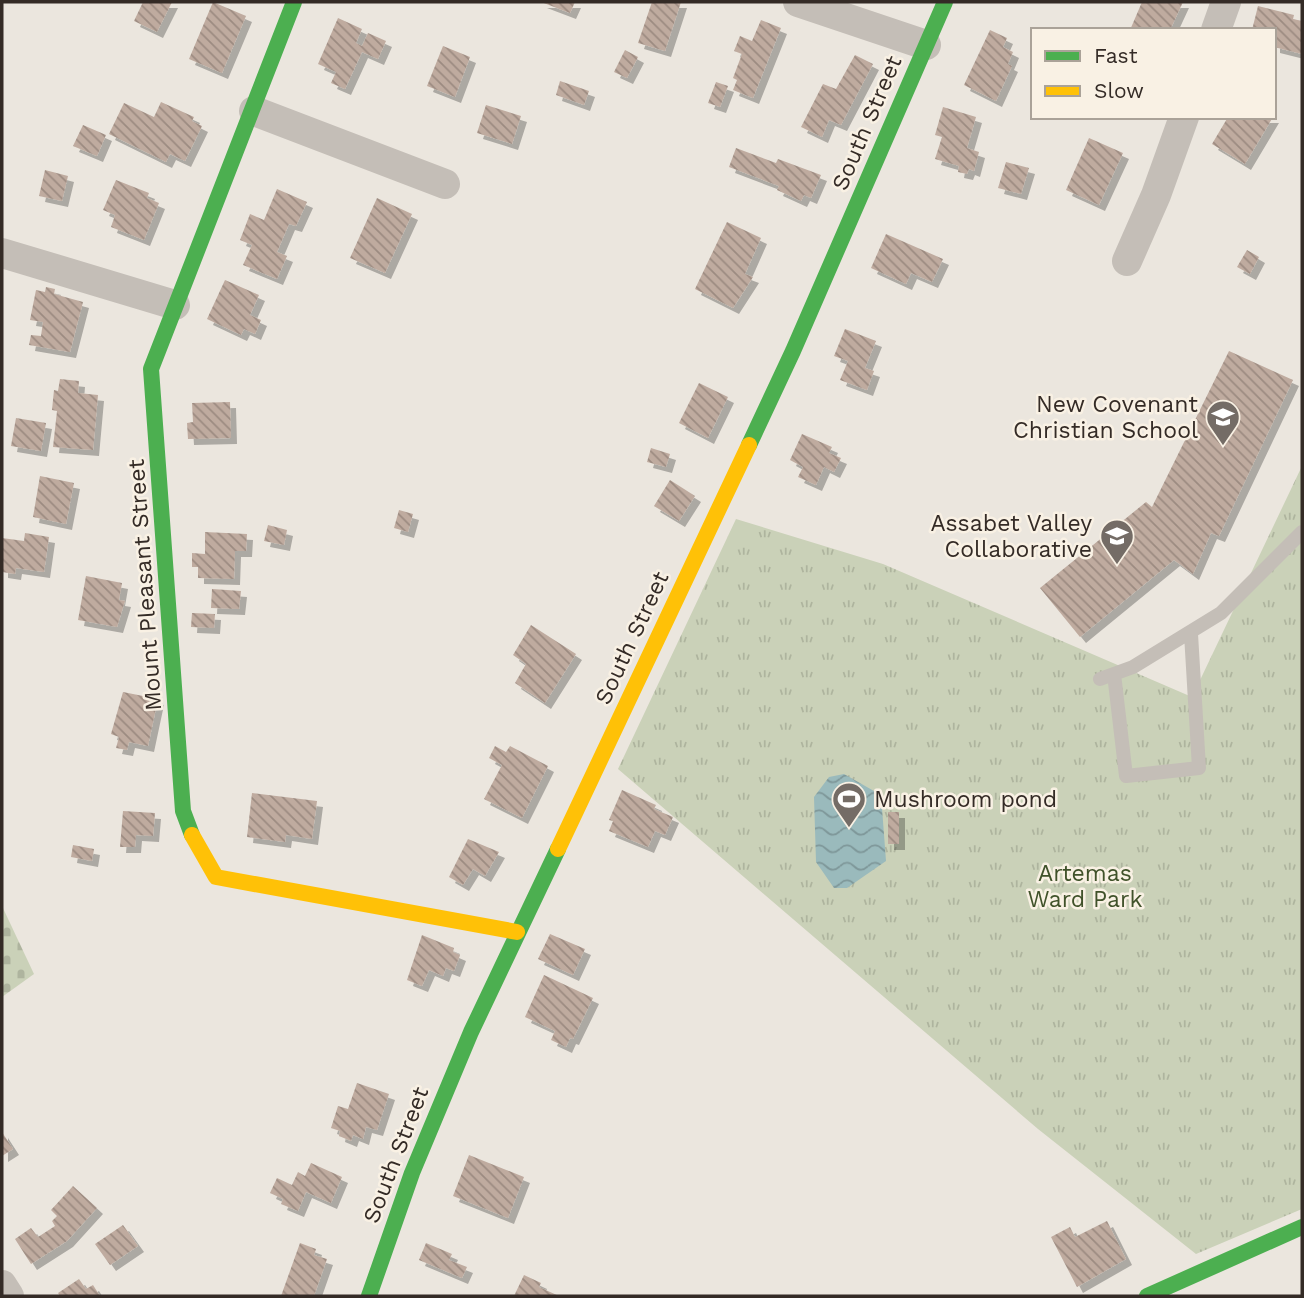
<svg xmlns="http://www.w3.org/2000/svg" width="1304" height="1298" font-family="'Work Sans',sans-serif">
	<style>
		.cemetery { fill: url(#cemetery-stones) }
		.park { fill: url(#park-tufts) }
		.water { fill: url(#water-waves) }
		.building { fill: url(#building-back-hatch); filter: url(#shadow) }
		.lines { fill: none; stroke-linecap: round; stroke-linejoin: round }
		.lane { stroke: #c4beb7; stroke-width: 14 }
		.street { stroke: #c4beb7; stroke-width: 30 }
		.fast { stroke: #4caf50; stroke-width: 16 }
		.slow { stroke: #ffc107; stroke-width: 16 }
		.labels { text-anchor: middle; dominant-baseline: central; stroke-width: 5; stroke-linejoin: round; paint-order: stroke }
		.street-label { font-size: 23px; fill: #342b26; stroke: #f9f1e4 }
		.poi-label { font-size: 23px; fill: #342b26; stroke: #f9f1e4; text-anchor: end }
		.park-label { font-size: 23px; fill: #40522a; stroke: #f9f1e4 }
	</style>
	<defs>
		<pattern id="cemetery-stones" width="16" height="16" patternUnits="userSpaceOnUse" patternTransform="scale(1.75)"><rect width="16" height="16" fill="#cad1b8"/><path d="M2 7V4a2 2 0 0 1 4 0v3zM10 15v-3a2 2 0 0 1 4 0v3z" fill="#aeb49e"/></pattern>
		<pattern id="park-tufts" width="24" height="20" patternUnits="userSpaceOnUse" patternTransform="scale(1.75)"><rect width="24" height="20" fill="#cad1b8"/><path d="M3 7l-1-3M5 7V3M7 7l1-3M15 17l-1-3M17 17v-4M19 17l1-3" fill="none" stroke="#aeb49e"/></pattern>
		<pattern id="water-waves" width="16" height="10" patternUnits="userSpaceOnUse" patternTransform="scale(1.75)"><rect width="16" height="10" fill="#9ababc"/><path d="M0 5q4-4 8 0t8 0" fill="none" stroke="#7e9799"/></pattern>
		<pattern id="building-back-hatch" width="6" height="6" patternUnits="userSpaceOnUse" patternTransform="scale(1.75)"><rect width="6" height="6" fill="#bfab9f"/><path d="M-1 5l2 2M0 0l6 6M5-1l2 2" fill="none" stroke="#9c8b81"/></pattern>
		<filter id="shadow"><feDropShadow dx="6" dy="6" stdDeviation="0" flood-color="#0004"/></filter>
	</defs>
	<rect width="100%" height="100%" fill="#ebe6de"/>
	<!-- cemetery -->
	<path class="cemetery" d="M2 906 34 974 2 997Z"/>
	<!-- park -->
	<path class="park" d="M1302 466V1209L1196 1254 1038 1129 618 769 736 519 883 564 1192 697Z"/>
	<!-- water -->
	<path class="water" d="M844 774 881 795 886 861 847 888H834L816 862 814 797 829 777Z"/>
	<!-- building -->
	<path class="building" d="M143 2H172L157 32 134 21Z
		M213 2 246 16 222 73 189 59Z
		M541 2H575L570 13Z
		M652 2H681L665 51 638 43Z
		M1142 2H1183L1170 30H1130Z
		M1258 6 1294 15 1293 19 1302 21V54L1274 47V30H1252Z
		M338 18 362 29 356 43 362 46 368 33 386 41 378 59 362 52 345 89 331 83 336 72 318 64Z
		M761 20 781 28 753 98 733 90 737 80 733 78 742 54 734 51 740 36 752 41Z
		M990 30 1007 38 1003 47 1013 52 1008 64 1012 66 996 101 964 85Z
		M443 46 470 57 455 97 427 86Z
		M625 50 638 57 627 78 614 72Z
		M855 55 873 64 841 125 829 120 822 137 801 127 823 84 836 89Z
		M560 81 589 91 584 105 556 95Z
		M716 82 728 86 720 107 708 103Z
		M161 102 194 117 192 121 202 126 185 161 170 154 166 162 109 134 124 103 154 117Z
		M486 105 521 116 512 144 477 133Z
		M943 107 976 117 967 148 979 152 974 171 969 169 967 174 958 172 959 166 935 159 942 137 935 135Z
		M1228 117H1273L1245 164 1212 144Z
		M83 125 106 135 97 156 73 146Z
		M1089 138 1123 153 1099 205 1066 190Z
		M736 148 776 163 778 159 821 175 811 198 804 195 801 201 777 190 779 186 729 167Z
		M1006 162 1029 168 1021 194 998 188Z
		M45 170 68 176 62 201 39 196Z
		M116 180 149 193 147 198 159 203 144 240 111 227 115 215 103 210Z
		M277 189 307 202 296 226 289 224 277 252 287 256 277 279 243 265 252 245 240 240 250 214 264 220Z
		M377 198 412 214 385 273 350 258Z
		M727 222 761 238 745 274 753 277 733 308 695 289Z
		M886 234 943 259 932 282 911 273 906 284 871 268Z
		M1247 250 1259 257 1250 274 1237 267Z
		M225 280 259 295 250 315 261 320 255 334 244 329 241 335 207 319Z
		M46 287 55 289 54 294 83 302 70 352 29 345 31 335 41 336 43 322 30 320 36 290 45 292Z
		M845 329 876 341 865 368 874 371 867 390 840 380 848 361 834 356Z
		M1229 351 1293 380 1219 536 1211 533 1193 574 1174 560 1080 637 1040 588 1146 502 1152 507Z
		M60 379 79 381 78 393 98 395 93 450 53 447 57 411 52 410 54 390 58 391Z
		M699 383 728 397 708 438 679 423Z
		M230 402 231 438 188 439 187 423 193 422 192 403Z
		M16 418 46 423 41 451 11 446Z
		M802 434 832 447 829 453 841 458 834 472 824 467 816 485 798 477 803 467 790 460Z
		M651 448 670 454 666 467 647 462Z
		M40 476 74 483 66 524 33 517Z
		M670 480 695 496 679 521 654 506Z
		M399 510 413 514 408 532 394 528Z
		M268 525 287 530 284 545 264 541Z
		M205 532 247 534 246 551H235L234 579 198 578V567H192V553L205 554Z
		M25 533 49 537 44 572 16 568 15 574 2 572V538L24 541Z
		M86 576 122 583 119 600 125 601 117 627 78 620Z
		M212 589 241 591 239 609 211 608Z
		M192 613 215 614 214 628 191 627Z
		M531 625 576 654 545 703 515 683 526 664 513 655Z
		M123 692 158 699 148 746 129 742 127 750 116 748 119 737 111 734Z
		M495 746 506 752 510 746 548 766 522 818 484 799 502 765 489 758Z
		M622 790 656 805 654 809 673 817 665 835 655 831 648 847 609 831 613 821 609 820Z
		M252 793 317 801 312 839 286 835 285 842 247 837Z
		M123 811 155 813 153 836 136 835 135 847H120Z
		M888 812H899V844H888Z
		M468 839 499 852 485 876 473 869 463 885 449 877Z
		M73 845 94 849 92 861 71 857Z
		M550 934 585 949 573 975 538 959Z
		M422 935 454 948 453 952 460 955 454 971 446 968 443 976 429 970 422 986 407 980Z
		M544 975 593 998 573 1039 570 1038 566 1047 551 1040 555 1031 525 1017Z
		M357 1083 389 1094 377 1130 366 1127 363 1139 353 1135 351 1141 339 1136 340 1131 331 1128 338 1106 348 1109Z
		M2 1132 13 1149 2 1156Z
		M469 1155 524 1177 508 1218 453 1196Z
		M311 1163 342 1177 331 1203 306 1192 298 1211 281 1204 283 1199 270 1193 277 1178 292 1185 298 1172 305 1176Z
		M73 1186 97 1208 67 1241 31 1264 15 1239 31 1228 38 1237 55 1226 52 1221 57 1216 51 1210Z
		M1107 1221 1126 1259 1077 1287 1051 1237 1070 1227 1075 1237Z
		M123 1225 138 1246 110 1265 95 1244Z
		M300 1243 316 1249 314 1255 327 1259 314 1296H281Z
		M426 1243 452 1254 449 1260 467 1267 462 1278 419 1260Z
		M524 1275 541 1283 539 1287 559 1296H514Z
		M79 1279 86 1289 93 1285 100 1296H60L58 1293Z"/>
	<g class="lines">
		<!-- lane -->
		<path class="lane" d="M1114 674 1126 776 1199 768 1191 634
			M1100 679 1133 667 1221 613 1302 532"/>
		<!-- street -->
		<path class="street" d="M798 2 926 45
			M1216 30 1226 2
			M254 111 445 184
			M2 253 175 305
			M1127 261 1156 195 1184 117
			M2 1285 9 1296"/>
		<!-- fast -->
		<path class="fast" d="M749 445 793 351 945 2
			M192 835 183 811 151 369 294 2
			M369 1296 412 1173 471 1032 558 849
			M1147 1296 1302 1227"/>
		<!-- slow -->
		<path class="slow" d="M192 835 216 877 517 932
			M558 849 749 445"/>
	</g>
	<!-- icons -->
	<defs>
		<g id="school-pin" transform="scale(1.75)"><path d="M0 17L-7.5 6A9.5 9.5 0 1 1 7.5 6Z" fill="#746c66" stroke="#f9f1e4"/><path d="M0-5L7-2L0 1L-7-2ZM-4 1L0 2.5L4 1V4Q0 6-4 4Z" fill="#fff"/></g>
		<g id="stadium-pin" transform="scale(1.75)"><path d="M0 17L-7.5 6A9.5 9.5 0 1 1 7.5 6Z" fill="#746c66" stroke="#f9f1e4"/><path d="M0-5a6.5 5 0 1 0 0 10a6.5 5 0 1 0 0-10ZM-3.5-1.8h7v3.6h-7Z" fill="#fff"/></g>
	</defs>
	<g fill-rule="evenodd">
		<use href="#school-pin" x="1223" y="417"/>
		<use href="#school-pin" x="1117" y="536"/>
		<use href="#stadium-pin" x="849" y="799"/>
	</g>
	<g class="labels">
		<!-- street labels -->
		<g class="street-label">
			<text transform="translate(867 123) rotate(-67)">South Street</text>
			<text transform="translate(145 585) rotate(-94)">Mount Pleasant Street</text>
			<text transform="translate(632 638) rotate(-65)">South Street</text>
			<text transform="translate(396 1155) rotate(-69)">South Street</text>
		</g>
		<!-- poi labels -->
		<g class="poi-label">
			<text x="1198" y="404">New Covenant<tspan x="1198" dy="26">Christian School</tspan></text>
			<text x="1092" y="523">Assabet Valley<tspan x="1092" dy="26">Collaborative</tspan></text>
			<text x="874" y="799" text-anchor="start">Mushroom pond</text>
		</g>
		<!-- park labels -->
		<g class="park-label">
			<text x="1085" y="873">Artemas<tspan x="1085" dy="26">Ward Park</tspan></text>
		</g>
	</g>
	<!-- border -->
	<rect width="1304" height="1298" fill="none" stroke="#342b26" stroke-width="7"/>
	<!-- legend -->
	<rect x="1031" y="28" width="245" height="91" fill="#f9f1e4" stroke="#aaa298" stroke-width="2"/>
	<rect x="1045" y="51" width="35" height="10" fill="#4caf50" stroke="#aaa298" stroke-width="2"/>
	<text x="1094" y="63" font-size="21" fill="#342b26">Fast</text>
	<rect x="1045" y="86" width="35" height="10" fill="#ffc107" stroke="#aaa298" stroke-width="2"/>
	<text x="1094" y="98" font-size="21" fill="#342b26">Slow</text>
</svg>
